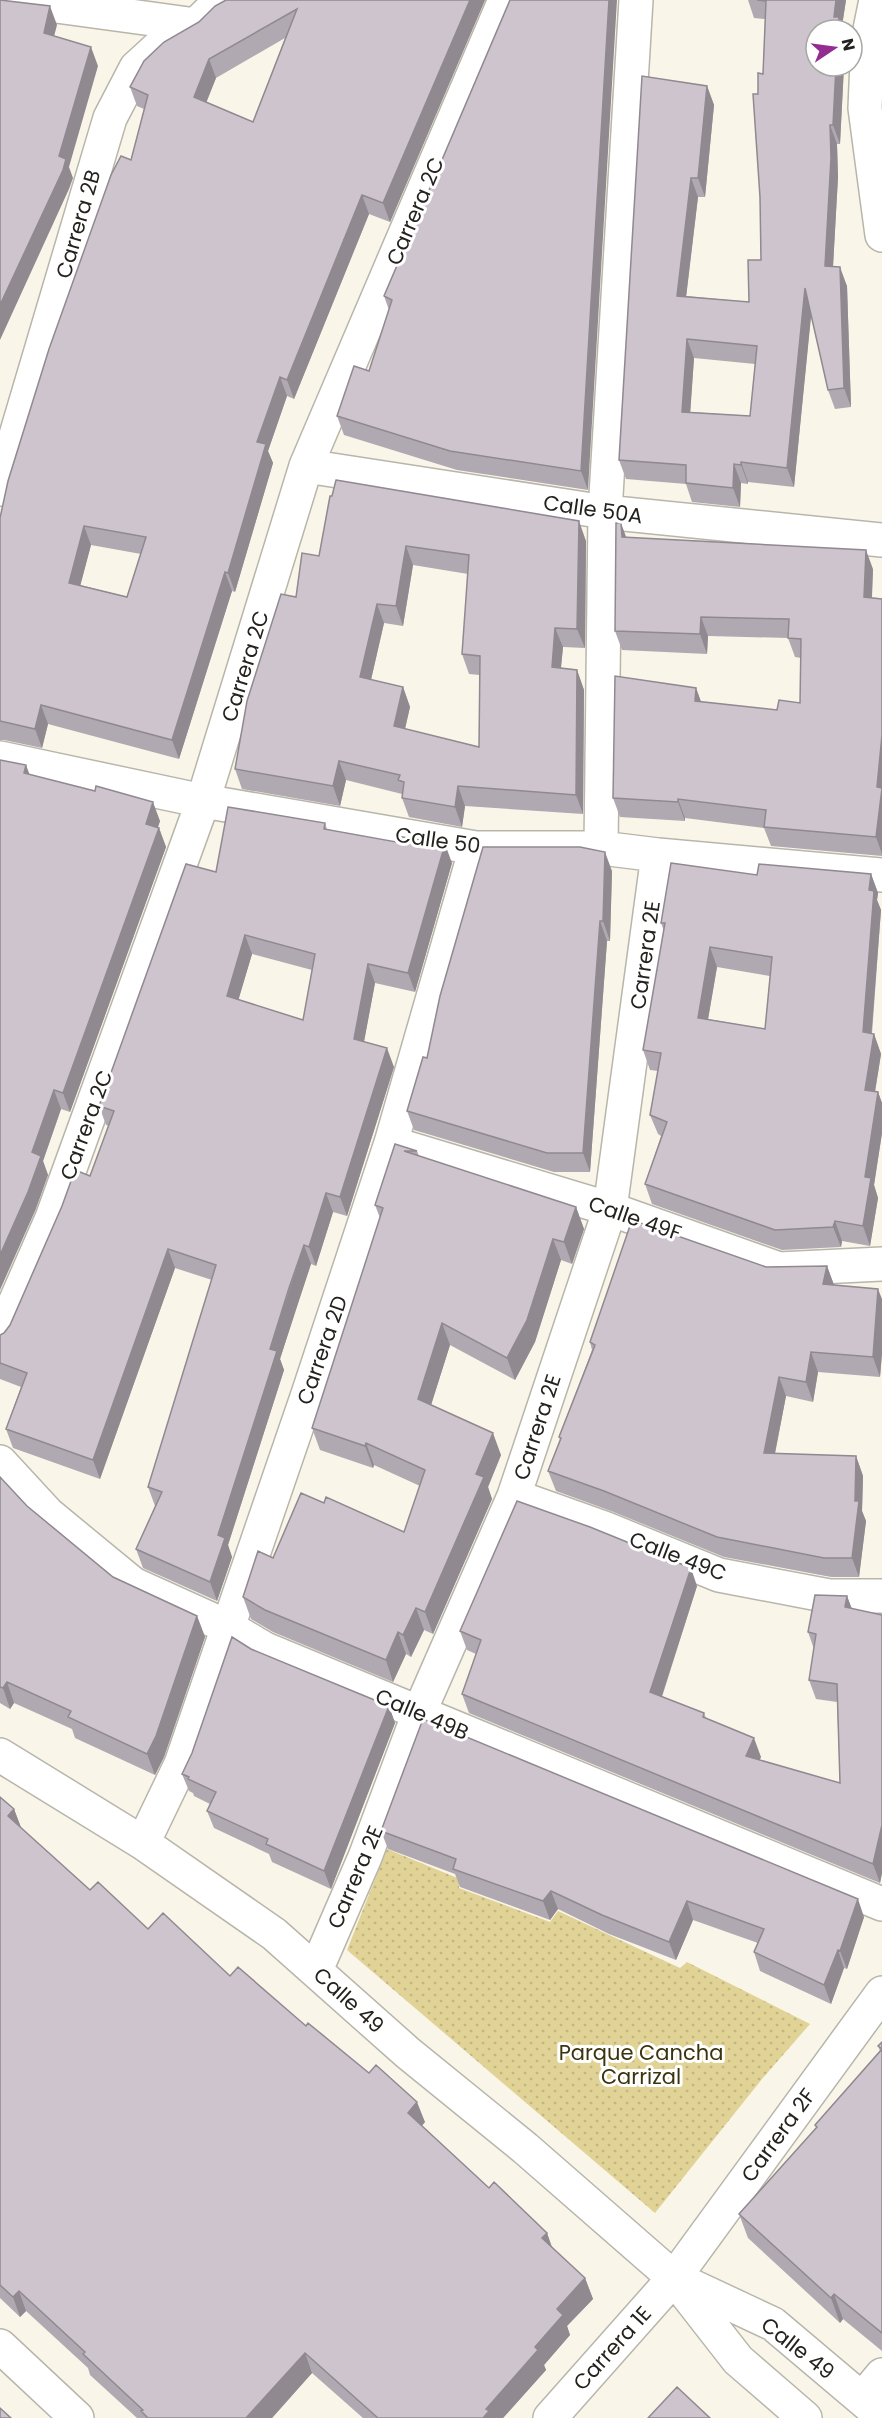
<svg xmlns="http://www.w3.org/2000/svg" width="882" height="2418" font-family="Poppins,sans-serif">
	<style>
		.park { fill: url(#park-dots) }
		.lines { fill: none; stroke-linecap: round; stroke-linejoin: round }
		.minor-casing { stroke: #b8b6aa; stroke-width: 36 }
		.minor { stroke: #fff; stroke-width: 33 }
		.wall { fill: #b1a9b1; fill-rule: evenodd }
		.shaded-wall { fill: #908990 }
		.building { fill: #cec4ce; stroke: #908990; stroke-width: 1.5; fill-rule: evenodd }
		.labels { text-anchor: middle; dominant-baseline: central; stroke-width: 6; stroke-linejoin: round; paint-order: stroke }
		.street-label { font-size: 21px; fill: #23221e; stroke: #fff }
		.park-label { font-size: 21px; fill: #3c340f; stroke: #fff }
	</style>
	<defs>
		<pattern id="park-dots" width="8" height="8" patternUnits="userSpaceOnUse" patternTransform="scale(1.5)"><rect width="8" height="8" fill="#e1d396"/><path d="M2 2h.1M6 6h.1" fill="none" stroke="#c1b581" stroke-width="1.8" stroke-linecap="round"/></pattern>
	</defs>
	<rect width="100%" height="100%" fill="#f9f6e9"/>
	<!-- park -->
	<path class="park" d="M387 1849 460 1879 459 1888 550 1922 558 1911 680 1968 687 1962 810 2024 762 2079 655 2213 347 1950Z"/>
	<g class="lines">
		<!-- minor casing -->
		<g class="minor-casing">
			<path id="minor" d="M12 0 196 25
				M876 0 868 39 865 108 882 235
				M306 466 605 512 882 540
				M0 489 110 118 136 68 160 46 196 25 221 0
				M0 758 203 801 476 848H601L658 855 882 875
				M601 848 605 512 636 0
				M391 1143 610 1209 779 1269 882 1264
				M0 1337 52 1218 203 801 306 466 505 0
				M0 1462 48 1514 133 1584 228 1627 265 1649 882 1904
				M514 1496 604 1528 719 1575 829 1596H882
				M0 1755 143 1843 274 1934 408 2053 525 2148 674 2278 738 2360 805 2418
				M143 1843 181 1764 308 1394 391 1143 476 848
				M316 1970 365 1857 419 1713 514 1496 610 1209 658 855
				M679 2280 773 2324 882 2416
				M0 2346 77 2418
				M862 2399 882 2375
				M550 2418 674 2278 882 1993"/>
		</g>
		<!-- minor -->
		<use href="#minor" class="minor"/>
	</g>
	<!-- wall -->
	<path class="wall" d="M485 0 390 222 369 214 294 399 287 396 268 451 273 463 235 592 232 591 179 759 48 724 42 748 4 740H0V518L131 160 144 109 137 106 130 87 215 6ZM285 38 253 122 206 102 216 78ZM91 545 141 554 127 597 80 585Z
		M510 0 588 490 457 470 344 435 337 416 369 371 389 310 384 296Z
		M748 0H846L842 26 844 30H816V66H844L840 144H837L838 177 833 266 847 286 851 407 835 409 828 390 811 314 794 487 748 482V484L741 483 740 507 692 502 686 484 626 479 619 460 707 86 714 105 705 197H698L686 296 749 302 761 260 758 94 763 74 765 19 754 18ZM694 358 755 364 750 416 690 412Z
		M330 496 586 541 585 648 563 647 561 668 577 670 584 690 583 814 465 806 462 827 409 817 402 798V794L346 780 340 806 242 789 235 769 296 597 319 556ZM413 565 468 574 462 654 469 674 480 675 479 747 405 729 410 707 403 687 371 680 384 623 403 626Z
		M626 537 873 569 872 598 882 599V856L771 846 764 828 685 818V821L620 817 613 798 696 688 701 702 777 710 800 703 801 658 795 657 788 638 708 636 707 654 622 650 615 631Z
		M26 765 29 774 160 821 157 828H159L166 847 70 1112 61 1109 43 1161 48 1175 35 1211Z
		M325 823 327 829 452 863 415 992 375 983 364 1041 394 1067 347 1216 333 1212 316 1266 311 1264 296 1308 280 1359 284 1370 228 1545 232 1557 217 1601 143 1568 136 1549 155 1506 148 1487 212 1280 175 1268 100 1479 13 1448 6 1429 21 1387 0 1379V1335L4 1333 10 1325 90 1176 109 1126 106 1125 99 1106 216 872ZM252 954 312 970 303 1020 238 1000Z
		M612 871 610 941H607L590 1172H554L414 1130 407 1111 427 1058Z
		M871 874 878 893 877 900 881 910 872 1034H874L881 1054 875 1092H878L882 1103V1133L874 1185 878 1198 870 1246 842 1241 841 1247 782 1250 652 1204 645 1184 661 1136 658 1134 650 1115 658 1071 650 1070 643 1050 664 931 661 923 757 875ZM717 967 770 976 765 1029 708 1019Z
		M395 1144 417 1151 419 1156 576 1207 584 1229 572 1264 561 1260 535 1342 515 1380 450 1345 431 1405 501 1455 488 1487 492 1499 433 1634 424 1630 411 1657 406 1654 393 1682 273 1632 251 1619 243 1597 273 1558 324 1503 404 1532 420 1486 374 1465 373 1468 320 1450 312 1428 380 1218 375 1205Z
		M827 1266 834 1285 882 1299V1353L880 1377 818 1372 813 1402 786 1396 775 1454 856 1456 863 1476 862 1511 866 1521 859 1577H831L724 1557 611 1511 556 1491 548 1471 560 1440 559 1437 592 1350 590 1342 766 1267Z
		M0 1477 27 1506 113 1577 197 1616 205 1637 164 1757 155 1775 75 1738 72 1729 14 1703 10 1709 0 1703Z
		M697 1586 662 1697 704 1713 706 1718 761 1757 759 1760 840 1783 837 1702 816 1699 809 1680 814 1649 808 1632 847 1596 852 1609 882 1615V1873L880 1883 469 1713 462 1694 476 1654 467 1650 460 1631Z
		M251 1649 389 1706 395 1723 331 1889 272 1862 269 1854 214 1828 207 1811 210 1804 194 1796 193 1793 189 1791 182 1774Z
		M0 1797 14 1809 21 1828 90 1890 148 1929 230 1976 306 2026 425 2122 422 2126 489 2188 547 2233 552 2248 585 2278 593 2299 567 2326 570 2335 544 2365 546 2370 503 2418H363L312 2373 272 2418H137L90 2375 88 2368 26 2311 20 2317 0 2298Z
		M381 1831 864 1917 847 1969 844 1968 831 2004 760 1971 754 1952 758 1943 693 1920 676 1960 609 1934 558 1909 550 1920 460 1887 455 1874 388 1849Z
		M882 2042V2351L843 2319 840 2323 748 2238 739 2214 816 2128 815 2125 880 2051 878 2046Z"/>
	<!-- shaded-wall -->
	<path class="shaded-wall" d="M470 0H485L390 222 383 203Z
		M609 0H617L588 490 581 471Z
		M836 0H846L842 26 844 30H838L834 17Z
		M50 6 57 25 50 52 44 33Z
		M91 47 98 66 69 167 73 178 69 189 0 340V305L59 156Z
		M209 59 216 78 201 116 194 97Z
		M836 66H844L840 144 833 125Z
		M707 86 714 105 705 197 698 178Z
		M830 125 837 144 838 177 832 285 825 266Z
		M691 178 698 197 684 315 677 296Z
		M362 195 369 214 294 399 287 380Z
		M840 267 847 286 851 407 844 388Z
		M805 288 812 307 794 487 787 468Z
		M687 339 694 358 689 431 682 412Z
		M280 377 287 396 268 451 273 463 235 592 228 573 257 442Z
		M741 462 748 482V484L741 465Z
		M734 464 741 483 740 507 733 488Z
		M579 521 586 541 585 648 577 629Z
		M621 523 628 542 622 537Z
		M84 526 91 545 76 602 69 583Z
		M406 546 413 565 403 626 396 606Z
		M866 550 873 569 871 616 864 597Z
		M225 572 232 591 179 759 172 740Z
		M377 604 384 623 367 697 360 677Z
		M701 617 708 636 707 654 700 634Z
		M555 628 563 647 559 686 552 667Z
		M577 670 584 690 583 814 576 795Z
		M403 687 410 707 401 746 394 726Z
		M696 688 703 707 695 701Z
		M41 705 48 724 42 748 35 729Z
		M882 735V854L876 837 877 787Z
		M339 761 346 780 340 806 333 786Z
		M26 765 33 784 24 773Z
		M458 786 465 806 462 827 455 807Z
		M678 799 685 818V821L678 802Z
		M153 802 160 821 153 843 146 824Z
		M159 828 166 847 70 1112 63 1093Z
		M445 844 452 863 415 992 408 973Z
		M605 852 612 871 610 941 603 921Z
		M871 874 878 893 877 900 881 910 870 1052 863 1032 869 890Z
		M600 921 607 941 590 1172 583 1153Z
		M245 935 252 954 234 1015 227 996Z
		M710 947 717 967 705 1037 698 1018Z
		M368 964 375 983 361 1058 354 1039Z
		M874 1034 881 1054 872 1110 865 1090Z
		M387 1048 394 1067 347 1216 340 1197Z
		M54 1090 61 1109 43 1161 48 1175 35 1211 0 1290V1255L32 1152Z
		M878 1092 882 1103V1133L874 1185 878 1198 870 1246 863 1226 865 1177Z
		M326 1193 333 1212 316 1266 309 1247Z
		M576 1207 584 1229 572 1264 564 1242Z
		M835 1221 842 1241 841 1247 833 1227Z
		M553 1239 561 1260 535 1342 515 1380 507 1358Z
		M304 1245 311 1264 280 1359 284 1370 228 1545 232 1557 217 1601 210 1582 218 1535 270 1349Z
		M168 1249 175 1268 100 1479 93 1460Z
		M827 1266 834 1285 823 1284Z
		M878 1289 882 1299V1353L880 1377 873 1357Z
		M442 1323 450 1345 426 1421 418 1399Z
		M811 1352 818 1372 813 1402 806 1382Z
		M779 1377 786 1396 771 1473 764 1453Z
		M493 1433 501 1455 488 1487 492 1499 433 1634 425 1612 476 1474Z
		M366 1443 374 1465 373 1468 365 1446Z
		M856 1456 863 1476 862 1511 866 1521 859 1577 852 1558 855 1501Z
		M691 1568 697 1586 657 1711 650 1692Z
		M847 1596 854 1615 845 1607Z
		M416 1608 424 1630 411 1657 403 1635Z
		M197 1616 205 1637 164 1757 155 1775 147 1754Z
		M398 1632 406 1654 393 1682 386 1660Z
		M7 1682 14 1703 10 1709 3 1688Z
		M389 1706 395 1723 331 1889 324 1871Z
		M754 1738 761 1757 753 1775 746 1756Z
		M14 1809 22 1830 8 1816Z
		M882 1825V1873L880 1883 873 1864Z
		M551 1891 558 1909 550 1920 543 1901Z
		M858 1899 864 1917 847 1969 840 1951Z
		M687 1901 693 1920 676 1960 669 1942Z
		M838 1950 844 1968 831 2004 824 1985Z
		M417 2102 425 2122 415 2133 408 2113Z
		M547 2233 554 2253 542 2238Z
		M585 2278 593 2299 567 2326 570 2335 544 2365 546 2370 503 2418H483L486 2409 535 2347 557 2309Z
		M19 2291 26 2311 20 2317 13 2297Z
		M834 2294 843 2319 840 2323 831 2298Z
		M305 2353 312 2373 272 2418H246Z"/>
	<!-- building -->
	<path class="building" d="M0 0 50 6 44 33 91 47 59 156 66 159 63 170 0 305Z
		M226 0H470L383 203 362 195 287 380 280 377 257 442 266 444 228 573 225 572 172 740 41 705 35 729 0 721V518L8 481 49 349 111 175 121 156 131 160 148 95 130 87 144 61 164 42 199 22 215 6ZM297 9 253 122 194 97 209 59ZM84 526 146 537 127 597 69 583Z
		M510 0H609L581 471 450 451 337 416 354 366 369 371 392 300 384 296Z
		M757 0H836L834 17H839L838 30H816V66H836L833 125H830L831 158 825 266 840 267 844 388 828 390 805 288 787 468 741 462V465L734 464 733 488 686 483V465L619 460 642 76 707 86 698 178H691L677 296 749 302 748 260H761L760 197 753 94H758V73L763 74 766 1ZM687 339 757 346 750 416 682 412Z
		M336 480 579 521 577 629 555 628 552 667 577 670 576 795 458 786 455 807 402 798 404 782 398 780 400 775 339 761 333 786 235 769 247 701 281 594 296 597 302 553 319 556 330 496H332ZM406 546 469 555 462 654 480 656 479 747 394 726 403 687 360 677 377 604 396 606Z
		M616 523H621L622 537 866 550 864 597 882 599V735L877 787 882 788 876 837 764 827 766 810 678 799V802L613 798 615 676 696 688 695 701 777 710 779 700 800 703 801 639 788 638 789 619 701 617 700 634 615 631Z
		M0 760 26 765 24 773 95 791 96 786 153 802 146 824 159 828 63 1093 54 1090 32 1152 41 1156 28 1192 0 1255Z
		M228 807 325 823 324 829 396 842 397 836 445 844 408 973 368 964 354 1039 387 1048 340 1197 326 1193 309 1247 304 1245 289 1288 270 1349 277 1351 218 1535 225 1538 210 1582 136 1549 162 1492 148 1487 216 1265 168 1249 93 1460 6 1429 27 1373 0 1363V1335L4 1333 10 1325 62 1206 75 1170 90 1176 114 1111 99 1106 186 864 216 872ZM245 935 315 954 303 1020 227 996Z
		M483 847H580L605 852 603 921H600L583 1153H547L407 1111 423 1057 427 1058 440 996Z
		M671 863 757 875 759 864 871 874 869 890 874 891 863 1032 874 1034 865 1090 878 1092 865 1177 871 1178 863 1226 835 1221 833 1227 775 1230 645 1184 667 1122 650 1115 661 1053 643 1050 665 923H661ZM710 947 772 957 765 1029 698 1018Z
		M395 1144 417 1151H404L576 1207 564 1242 553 1239 527 1320 507 1358 442 1323 418 1399 493 1433 476 1474 484 1477 425 1612 416 1608 403 1635 398 1632 386 1660 265 1610 243 1597 258 1551 273 1558 301 1493 324 1503 326 1497 404 1532 425 1470 366 1443 365 1446 312 1428 383 1208 375 1205Z
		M632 1220 766 1267 827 1266 823 1284 878 1289 873 1357 811 1352 806 1382 779 1377 764 1453 856 1456 855 1501H859L852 1558H824L717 1537 604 1491 548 1471 561 1438 559 1437 595 1345 590 1342Z
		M0 1477 27 1506 113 1577 197 1616 156 1736 147 1754 68 1717 71 1711 7 1682 3 1688 0 1687Z
		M517 1501 590 1527 691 1568 650 1692 704 1713 703 1717 754 1738 746 1756 840 1783 837 1684 809 1680 816 1634 808 1632 815 1595 847 1596 845 1607 882 1615V1825L873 1864 462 1694 481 1640 460 1631Z
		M232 1637 251 1649 389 1706 324 1871 266 1844 268 1839 207 1811 216 1792 188 1779 189 1777 182 1774 192 1753Z
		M423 1719 858 1899 840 1951 838 1950 824 1985 754 1952 764 1929 687 1901 669 1942 602 1915 551 1891 543 1901 453 1869 456 1859 381 1831Z
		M0 1797 14 1809 8 1816 90 1890 98 1882 148 1929 163 1913 230 1976 238 1967 306 2026 308 2023 369 2073 376 2065 417 2102 408 2113 489 2188 494 2182 547 2233 542 2238 585 2278 557 2309 563 2315 535 2347 538 2350 486 2409 489 2411 483 2418H378L305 2353 246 2418H148L141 2411 143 2410 83 2354 85 2352 19 2291 13 2297 0 2285Z
		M882 2042V2333L834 2294 831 2298 739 2214 817 2127 815 2125 882 2049 878 2046Z
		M677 2387 710 2418H648Z
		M0 2408 11 2418H0Z"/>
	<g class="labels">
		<!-- street labels -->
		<g class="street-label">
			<text transform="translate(415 211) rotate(-67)">Carrera 2C</text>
			<text transform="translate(78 224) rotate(-74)">Carrera 2B</text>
			<text transform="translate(593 509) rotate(8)">Calle 50A</text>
			<text transform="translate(245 666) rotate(-73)">Carrera 2C</text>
			<text transform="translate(438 840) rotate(8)">Calle 50</text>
			<text transform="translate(645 955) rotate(-82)">Carrera 2E</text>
			<text transform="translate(86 1125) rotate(-70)">Carrera 2C</text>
			<text transform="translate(635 1218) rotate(19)">Calle 49F</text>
			<text transform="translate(322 1350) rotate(-71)">Carrera 2D</text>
			<text transform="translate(537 1427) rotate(-72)">Carrera 2E</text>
			<text transform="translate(678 1556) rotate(21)">Calle 49C</text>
			<text transform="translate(422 1714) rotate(23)">Calle 49B</text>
			<text transform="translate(355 1877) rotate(-67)">Carrera 2E</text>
			<text transform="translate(349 2000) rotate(42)">Calle 49</text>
			<text transform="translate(778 2135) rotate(-54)">Carrera 2F</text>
			<text transform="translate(612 2348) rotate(-48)">Carrera 1E</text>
			<text transform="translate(798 2348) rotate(38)">Calle 49</text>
		</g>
		<!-- park labels -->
		<g class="park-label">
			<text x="641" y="2052">Parque Cancha<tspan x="641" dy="24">Carrizal</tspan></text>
		</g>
	</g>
	<!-- north arrow -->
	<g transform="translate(834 48) rotate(77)"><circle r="28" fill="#ffffff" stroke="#a7a7a5" stroke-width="1.5"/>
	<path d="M0-4.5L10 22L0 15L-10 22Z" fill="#932d92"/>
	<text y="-9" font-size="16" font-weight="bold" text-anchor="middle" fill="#23221e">N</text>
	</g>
</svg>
